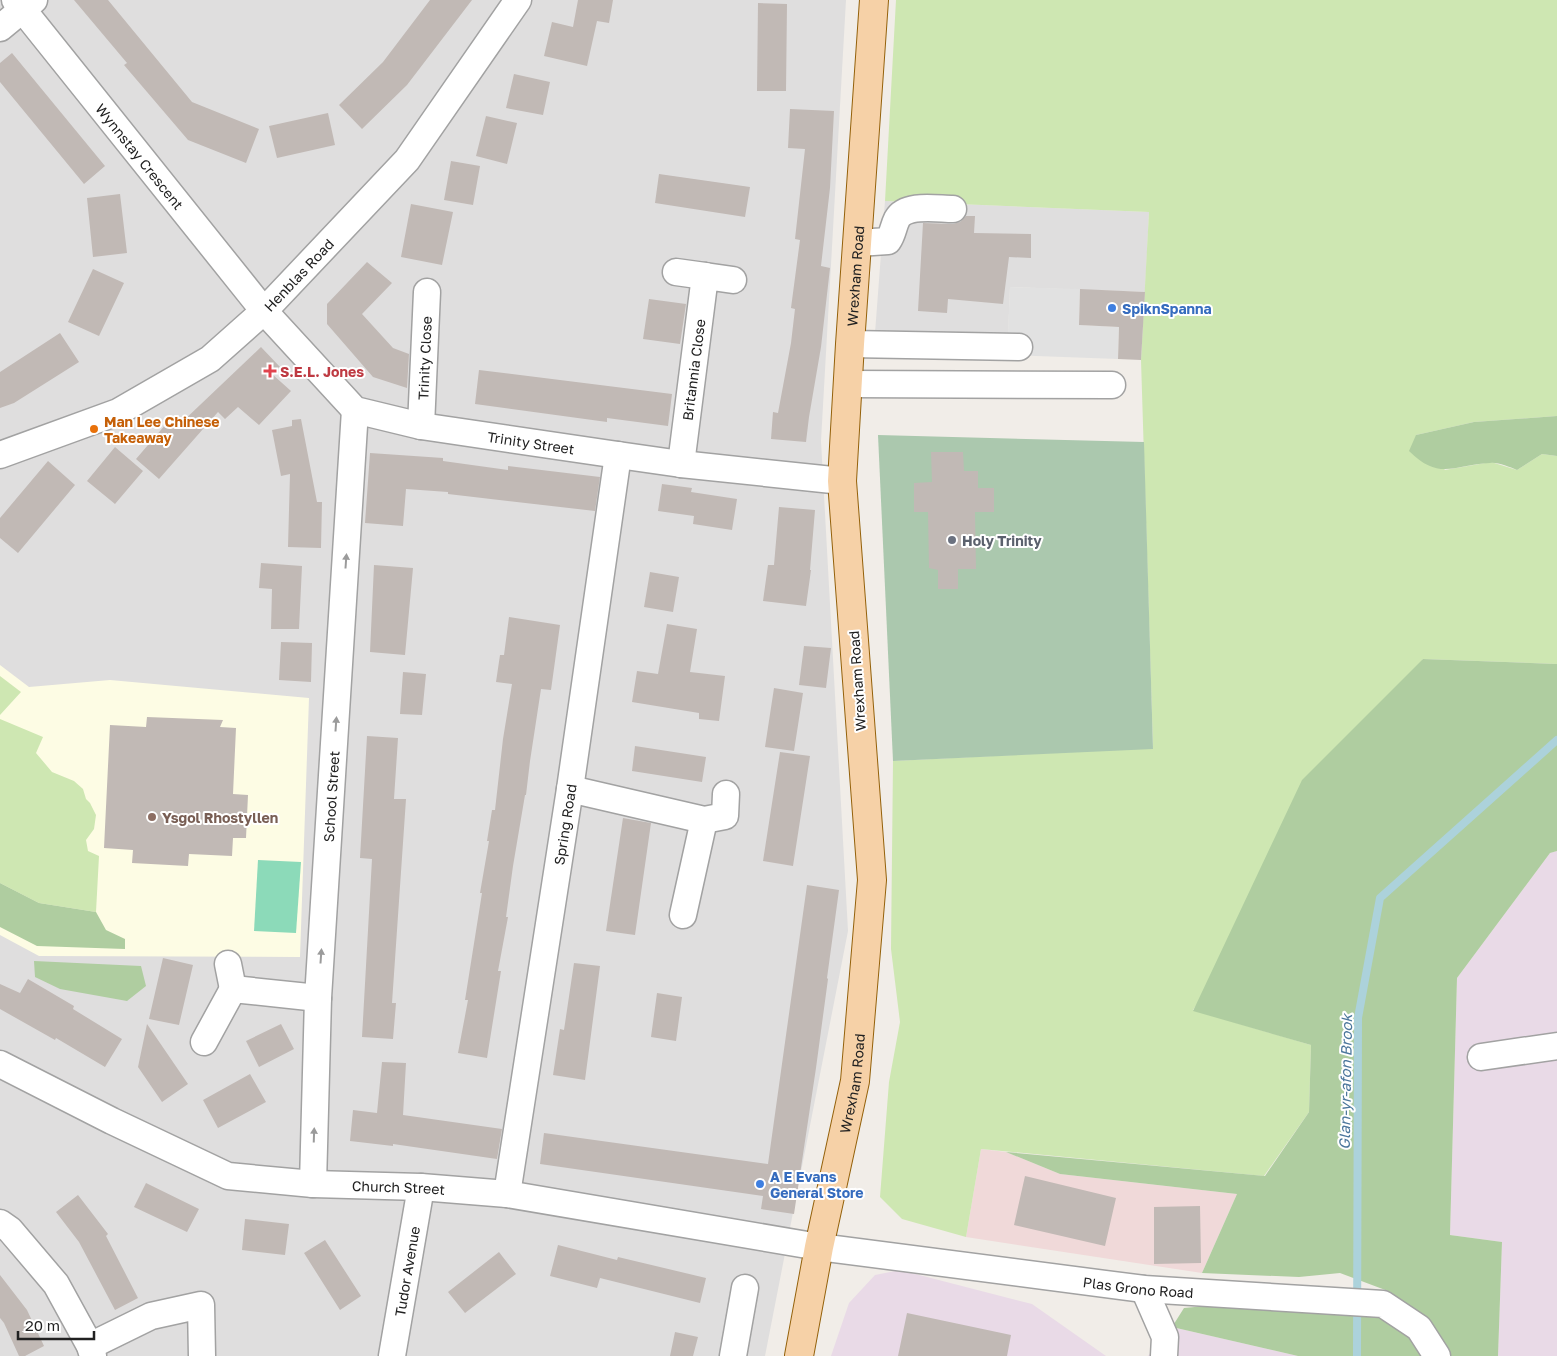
<svg xmlns="http://www.w3.org/2000/svg" width="1557" height="1356" font-family="'Golos Text',sans-serif">
	<style>
		.residential { fill: #dfdede }
		.commercial { fill: #f0d9d9 }
		.industrial { fill: #e9dae7 }
		.education { fill: #fdfce4 }
		.grass { fill: #cee7b2 }
		.forest { fill: #afcda0 }
		.cemetery { fill: #abc8ae }
		.pitch { fill: #8cdab9 }
		.parking { fill: #e1e1e1 }
		.lines { fill: none; stroke-linecap: round; stroke-linejoin: round }
		.stream { stroke: #acd2db; stroke-width: 8 }
		.building { fill: #c1b9b5 }
		.minor-casing { stroke: #a2a2a2; stroke-width: 29 }
		.major-casing { stroke: #94610a; stroke-width: 30 }
		.minor { stroke: #fff; stroke-width: 26 }
		.major { stroke: #f6d1a7; stroke-width: 28 }
		.oneway { fill: #9b9b9b }
		.shop-dot { fill: #3f7fe0; stroke: #fff; stroke-width: 2 }
		.health-dot { fill: #e0444e; stroke: #fff; stroke-width: 2 }
		.food-dot { fill: #e8710a; stroke: #fff; stroke-width: 2 }
		.worship-dot { fill: #6b7280; stroke: #fff; stroke-width: 2 }
		.education-dot { fill: #8d6e63; stroke: #fff; stroke-width: 2 }
		.labels { text-anchor: middle; dominant-baseline: central; stroke-width: 4; stroke-linejoin: round; paint-order: stroke }
		.street-label { font-size: 14px; fill: #212121; stroke: #fff }
		.shop-label { font-size: 14px; font-weight: bold; fill: #366cbe; stroke: #fff; text-anchor: start }
		.health-label { font-size: 14px; font-weight: bold; fill: #be3a42; stroke: #fff; text-anchor: start }
		.food-label { font-size: 14px; font-weight: bold; fill: #c56008; stroke: #fff; text-anchor: start }
		.worship-label { font-size: 14px; font-weight: bold; fill: #5b616d; stroke: #fff; text-anchor: start }
		.education-label { font-size: 14px; font-weight: bold; fill: #785e54; stroke: #fff; text-anchor: start }
		.water-label { font-size: 15px; font-style: italic; fill: #4c779c; stroke: #fff }
	</style>
	<rect width="100%" height="100%" fill="#f1ede8"/>
	<!-- residential -->
	<path class="residential" d="M0 0H846L821 441 848 931 765 1356H0Z
		M885 201 1149 212 1145 292 1010 287 1008 337 875 333Z"/>
	<!-- commercial -->
	<path class="commercial" d="M981 1149 1006 1152 1060 1174 1237 1194 1202 1273 966 1237Z"/>
	<!-- industrial -->
	<path class="industrial" d="M1557 851V1356H1498L1502 1242 1450 1235 1457 978 1550 853Z
		M900 1270 1032 1304 1106 1356H831L849 1303 875 1275Z
		M1172 1327 1298 1356H1148Z"/>
	<!-- education -->
	<path class="education" d="M0 665 29 687 110 680 309 698 300 957 39 956 0 935Z"/>
	<!-- grass -->
	<path class="grass" d="M896 0H1557V416L1474 422 1416 435 1445 470 1491 462 1517 470 1542 454 1557 456V664L1423 659 1193 1010 1311 1045 1309 1112 1264 1176 981 1149 966 1237 902 1219 880 1197 889 1082 900 1022 891 949 893 761 1153 748 1141 360 1149 212 885 201Z
		M0 676 21 692 0 715Z
		M0 719 43 737 36 753 52 772 74 781 83 789 86 799 90 803 96 815 94 829 86 840 88 851 99 856 96 912 39 903 0 883Z"/>
	<!-- forest -->
	<path class="forest" d="M1557 416V456L1542 454 1517 470C1509 467 1498 462 1490 463 1455 464 1440 482 1409 451L1416 435 1474 422Z
		M1423 659 1557 664V851L1550 853 1457 978 1450 1235 1502 1242 1498 1356H1298L1172 1327 1184 1308 1216 1305 1376 1316 1388 1291 1340 1273 1299 1277 1202 1273 1237 1194 1060 1174 1006 1152 1265 1176 1309 1112 1311 1045 1193 1011 1302 780Z
		M0 883 39 903 96 912 106 930 125 939V949L37 946 0 927Z
		M34 961 141 966 146 986 127 1001 60 989 35 977Z"/>
	<!-- cemetery -->
	<path class="cemetery" d="M878 435 1144 442 1153 749 893 761Z"/>
	<!-- pitch -->
	<path class="pitch" d="M258 860 301 862 296 933 254 931Z"/>
	<!-- parking -->
	<path class="parking" d="M1010 287 1080 289 1079 325 1119 327 1118 359 1007 355Z"/>
	<g class="lines">
		<!-- stream -->
		<path class="stream" d="M1357 1356 1358 1018 1380 898 1557 740"/>
	</g>
	<!-- building -->
	<path class="building" d="M74 0H108L192 102 259 129 246 163 188 140 124 65 127 63Z
		M430 0H472L407 85 362 129 339 105 383 62Z
		M578 0H613L609 23 597 21 587 66 544 56 552 22 573 27Z
		M758 3 787 4 786 91H757Z
		M12 53 105 166 84 184 0 82V63Z
		M514 74 550 82 543 115 506 108Z
		M790 109 834 111 830 188 821 266 830 268 821 347 809 417 806 442 771 439 773 412 778 413 791 343 795 309 791 308 800 240 795 239 805 149 788 148Z
		M328 113 335 145 277 158 269 126Z
		M486 116 517 123 507 164 476 156Z
		M451 161 480 166 473 205 444 200Z
		M659 174 750 187 745 217 655 203Z
		M120 194 127 253 93 257 87 198Z
		M411 204 453 212 442 265 401 257Z
		M966 216H975L974 233 1031 234V258L1009 257 1003 304 948 299 947 313 918 311 923 223 953 224 960 222Z
		M367 262 392 283 362 314 393 348 409 354 407 388 373 377 327 324V304Z
		M93 269 124 283 99 336 68 322Z
		M1080 289 1145 292 1141 360 1118 359 1119 327 1079 325Z
		M649 299 686 304 680 344 643 339Z
		M60 333 79 362 14 403 0 408V372Z
		M261 347 280 367 272 374 291 391 259 425 238 407 225 419 218 412 159 479 136 459 172 417 180 424Z
		M479 370 672 394 668 426 607 418V422L475 404Z
		M301 419 317 502H322L321 548 288 547 290 474 281 476 272 430 292 426V420Z
		M115 447 143 471 115 504 87 481Z
		M931 452H963L964 471H978V488H994V512H975L976 569H958V589H938V570L929 568 928 512H914V483L932 482Z
		M370 453 443 458V461L508 470V466L600 477 595 511 448 494V492L406 489 403 526 365 523Z
		M48 461 75 485 18 553 0 538V518Z
		M662 484 692 488 691 492 737 499 732 530 693 524 694 516 658 511Z
		M779 507 815 510 810 570H811L806 606 763 601 768 565H774Z
		M261 563 302 566 299 629H271L272 589 259 588Z
		M374 565 413 568 405 655 370 652Z
		M650 572 679 577 673 612 644 607Z
		M509 617 560 625 551 690 541 689 530 761 526 795H525L513 866 506 917H508L498 971H501L487 1058 458 1053 468 1000H465L482 893H480L489 841H487L492 810H495L503 739 512 684 496 682 500 655H504Z
		M667 624 697 629 690 672 725 676 719 721 699 719V713L632 702 637 671 658 674Z
		M281 642 312 643 311 682 279 680Z
		M804 646 831 648 826 688 799 685Z
		M403 672 426 674 422 715 400 714Z
		M774 688 803 693 794 751 765 747Z
		M147 717 223 720 220 727 236 728 233 794 248 795 246 838H233L232 856 189 854 188 866 132 863 133 850 104 848 110 725 146 727Z
		M367 736 398 738 394 799H406L392 1003H396L393 1039 362 1037 372 859 360 858Z
		M635 746 706 757 702 782 632 771Z
		M780 752 810 756 793 866 763 861Z
		M623 818 651 823 635 935 606 931Z
		M807 885 839 890 827 978 828 979 816 1068 794 1214 761 1209 763 1196 540 1164 544 1133 768 1164Z
		M163 958 193 965 179 1025 149 1019Z
		M574 963 600 966 585 1080 553 1075 560 1029 564 1030Z
		M28 979 74 1006 73 1009 122 1039 105 1067 56 1038 55 1040 0 1009V984L20 993Z
		M657 993 682 997 676 1041 651 1037Z
		M147 1024 188 1084 162 1102 138 1067Z
		M281 1024 294 1049 259 1067 246 1041Z
		M382 1062 406 1063 403 1115 502 1129 497 1159 393 1144V1146L350 1141 353 1110 377 1113Z
		M250 1074 266 1102 218 1128 203 1100Z
		M1025 1176 1116 1198 1105 1246 1014 1225Z
		M146 1183 199 1209 187 1232 134 1207Z
		M78 1195 108 1234 106 1236 138 1298 115 1310 79 1242 56 1212Z
		M1200 1206 1201 1263 1154 1264V1207Z
		M245 1219 289 1224 285 1255 242 1250Z
		M325 1240 361 1296 340 1310 304 1253Z
		M558 1245 617 1260 618 1257 706 1278 700 1303 600 1278 597 1288 550 1276Z
		M499 1252 516 1274 465 1313 448 1292Z
		M0 1275 27 1310 44 1346 25 1356H19L4 1323 0 1318Z
		M907 1313 1011 1335 1007 1356H898Z
		M675 1332 698 1337 693 1356H670Z"/>
	<g class="lines">
		<!-- minor casing -->
		<g class="minor-casing">
			<g id="minor">
				<path id="s1" d="M15 0 264 311 355 410 421 426 618 455 681 464 842 481"/>
				<path d="M0 28 34 0"/>
				<path d="M858 243 888 241C893 234 893 227 897 219 906 203 937 209 953 209"/>
				<path d="M676 272 705 276"/>
				<path d="M850 344 1019 347"/>
				<path d="M848 384 1112 385"/>
				<path id="s2" d="M421 426 427 292"/>
				<path id="s3" d="M0 455 118 412 210 359 264 311 407 160 518 0"/>
				<path id="s4" d="M681 464 705 276 733 280"/>
				<path d="M570 789 704 820 725 816 726 794"/>
				<path d="M683 915 704 820"/>
				<path d="M228 964 233 989"/>
				<path d="M204 1042 233 989 318 998"/>
				<path d="M1481 1057 1557 1046"/>
				<path id="s5" d="M0 1064 112 1121 228 1176 313 1184 421 1187 507 1194 819 1247 1144 1289 1383 1304 1419 1328 1437 1356"/>
				<path id="s6" d="M313 1184 318 998 355 410"/>
				<path id="s7" d="M507 1194 570 789 618 455"/>
				<path d="M0 1223 10 1230 56 1284 90 1346 93 1356"/>
				<path d="M1144 1289 1165 1337 1164 1356"/>
				<path d="M90 1346 151 1316 201 1305 202 1356"/>
				<path id="s8" d="M392 1356 421 1187"/>
				<path d="M733 1356 745 1288"/>
			</g>
		</g>
		<!-- major casing -->
		<g class="major-casing">
			<g id="major">
				<path id="s9" d="M799 1356 819 1247 855 1081 872 880 842 481 850 344 874 0"/>
			</g>
		</g>
		<!-- minor -->
		<use href="#minor" class="minor"/>
		<!-- major -->
		<use href="#major" class="major"/>
	</g>
	<!-- one-way arrows -->
	<defs><path id="oneway-solid" d="M-6-.8H1V-3.2L6.5 0L1 3.2V.8H-6Z" transform="scale(1.25)"/></defs>
	<g class="oneway">
		<use href="#oneway-solid" transform="translate(346 561) rotate(-86)"/>
		<use href="#oneway-solid" transform="translate(336 724) rotate(-86)"/>
		<use href="#oneway-solid" transform="translate(321 956) rotate(-86)"/>
		<use href="#oneway-solid" transform="translate(314 1135) rotate(-88)"/>
	</g>
	<!-- markers -->
	<g class="shop-dot">
		<circle cx="1112" cy="308" r="5"/>
		<circle cx="760" cy="1184" r="5"/>
	</g>
	<path class="health-dot" d="M267.5 363.5h5v5h5v5h-5v5h-5v-5h-5v-5h5z"/>
	<circle class="food-dot" cx="94" cy="429" r="5"/>
	<circle class="worship-dot" cx="952" cy="540" r="5"/>
	<circle class="education-dot" cx="152" cy="817" r="5"/>
	<g class="labels">
		<!-- street labels -->
		<g class="street-label">
			<text stroke="none"><textPath href="#s1" startOffset="200">Wynnstay Crescent</textPath></text>
			<text stroke="none"><textPath href="#s3" startOffset="354">Henblas Road</textPath></text>
			<text stroke="none"><textPath href="#s9" startOffset="1088">Wrexham Road</textPath></text>
			<text stroke="none"><textPath href="#s2" startOffset="68">Trinity Close</textPath></text>
			<text stroke="none"><textPath href="#s4" startOffset="95">Britannia Close</textPath></text>
			<text stroke="none"><textPath href="#s1" startOffset="712">Trinity Street</textPath></text>
			<text transform="translate(857 681) rotate(-94)">Wrexham Road</text>
			<text stroke="none"><textPath href="#s6" startOffset="388">School Street</textPath></text>
			<text stroke="none"><textPath href="#s7" startOffset="374">Spring Road</textPath></text>
			<text stroke="none"><textPath href="#s9" startOffset="278">Wrexham Road</textPath></text>
			<text stroke="none"><textPath href="#s5" startOffset="425">Church Street</textPath></text>
			<text stroke="none"><textPath href="#s8" startOffset="86">Tudor Avenue</textPath></text>
			<text stroke="none"><textPath href="#s5" startOffset="1172">Plas Grono Road</textPath></text>
		</g>
		<!-- shop labels -->
		<g class="shop-label">
			<text x="1122" y="308">SpiknSpanna</text>
			<text x="770" y="1176">A E Evans<tspan x="770" dy="16">General Store</tspan></text>
		</g>
		<!-- health labels -->
		<g class="health-label">
			<text x="280" y="371">S.E.L. Jones</text>
		</g>
		<!-- food labels -->
		<g class="food-label">
			<text x="104" y="421">Man Lee Chinese<tspan x="104" dy="16">Takeaway</tspan></text>
		</g>
		<!-- worship labels -->
		<g class="worship-label">
			<text x="962" y="540">Holy Trinity</text>
		</g>
		<!-- education labels -->
		<g class="education-label">
			<text x="162" y="817">Ysgol Rhostyllen</text>
		</g>
		<!-- water labels -->
		<g class="water-label">
			<text transform="translate(1345 1082) rotate(-89)">Glan-yr-afon Brook</text>
		</g>
	</g>
	<!-- scale -->
	<path d="M18 1331v8h76v-8" fill="none" stroke="#212121" stroke-width="2.5"/>
	<text x="25" y="1331" font-size="15" fill="#212121" stroke="#ffffff" stroke-width="4" paint-order="stroke">20 m</text>
</svg>
